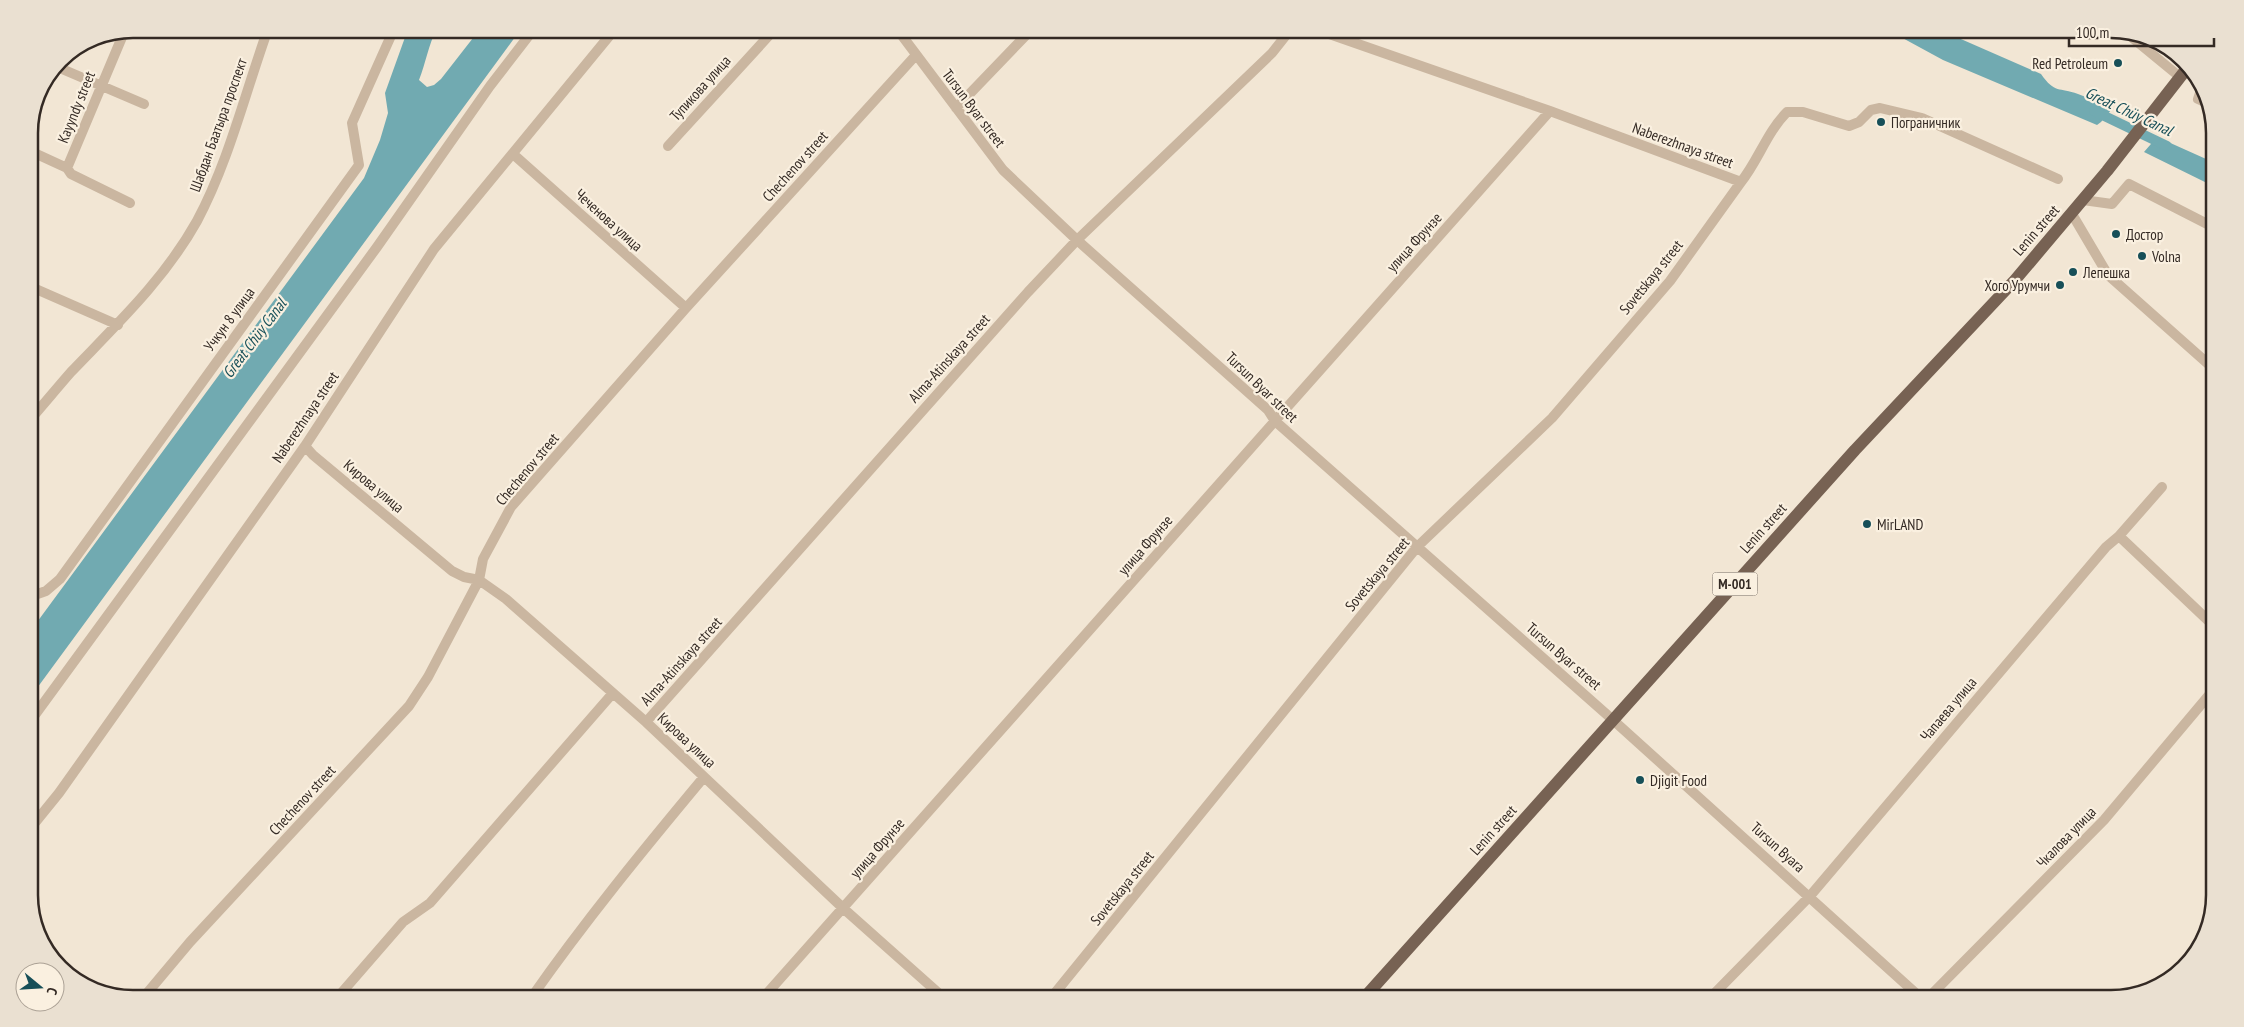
<svg xmlns="http://www.w3.org/2000/svg" width="2244" height="1027" font-family="'PT Sans Narrow',sans-serif">
	<style>
		.water { fill: #71aab1 }
		.lines { fill: none; stroke-linecap: round; stroke-linejoin: round }
		.canal { stroke: #71aab1; stroke-width: 10 }
		.street { stroke: #cab6a0; stroke-width: 10 }
		.primary { stroke: #776253; stroke-width: 12 }
		.poi-dot { fill: #174f58; stroke: #faf0e0; stroke-width: 2 }
		.labels { text-anchor: middle; dominant-baseline: central; stroke-width: 4.5; stroke-linejoin: round; paint-order: stroke }
		.shield { fill: #faf0e0; stroke: #6f655c; stroke-width: 1 }
		.shield-label { font-size: 14px; font-weight: bold; fill: #342a24 }
		.poi-label { font-size: 15px; fill: #342a24; stroke: #faf0e0; text-anchor: start }
		.street-label { font-size: 15px; fill: #342a24; stroke: #faf0e0 }
		.water-label { font-size: 16px; font-style: italic; fill: #174f58; stroke: #faf0e0 }
		.rim { fill: none; stroke: #342a24; stroke-width: 2.5 }
	</style>
	<rect width="100%" height="100%" fill="#f2e6d4"/>
	<!-- water -->
	<path class="water" d="M408 29H437C428 45 426 63 419 80L427 87 434 85 441 79 480 29H521L29 699V633L364 178 380 140 388 113 385 93Z
		M1886 29H1938L2041 74C2055 94 2059 87 2078 94 2089 98 2101 104 2112 109L2101 122 2097 125 1943 60Z
		M2157 137 2215 163V187L2144 152Z"/>
	<g class="lines">
		<!-- canal -->
		<path class="canal" d="M2094 111 2167 146"/>
		<!-- street -->
		<path class="street" d="M897 29 1003 170 1077 240 1268 410 1275 421 1613 720 1921 998
			M1315 29 1550 111 1741 182C1758 161 1767 132 1787 112H1803L1849 126 1859 122 1871 110 1880 108 1922 118 2058 179
			M2124 31 2180 77
			M55 66 144 104
			M2202 87 2198 99 2207 103
			M956 108 1032 29
			M668 146 775 29
			M30 151 67 168 71 174 130 203
			M513 154 686 308
			M67 168 125 30
			M2083 200 2112 204 2129 184 2215 228
			M2072 214 2108 275 2215 370
			M29 286 118 325
			M29 421C43 405 57 388 71 372 117 324 164 280 197 221 229 161 245 93 268 29
			M305 446 313 455 452 571 464 577 479 580 506 599 646 722 844 909 944 998
			M2119 536 2162 487
			M29 597 46 591 60 579 359 165 352 123 394 29
			M646 722 1028 292 1077 240 1272 53 1291 29
			M29 723 377 247 490 86 534 29
			M29 830 59 793 305 446 434 249 615 29
			M143 998 190 942 409 706 428 677 479 580 483 559 511 507 686 308 916 55
			M337 998 403 922 430 903 613 693
			M531 998C585 921 644 849 704 777
			M763 998 1550 111
			M1051 998 1417 547 1552 418 1670 281 1741 182
			M1710 998 1810 896 2106 547 2119 536 2215 627
			M1928 998 2104 820 2215 688"/>
		<!-- primary -->
		<path class="primary" d="M1364 998 1855 450 2015 280 2107 171 2188 67"/>
	</g>
	<!-- markers -->
	<g class="poi-dot">
		<circle cx="2118" cy="63" r="5"/>
		<circle cx="1881" cy="122" r="5"/>
		<circle cx="2116" cy="234" r="5"/>
		<circle cx="2142" cy="256" r="5"/>
		<circle cx="2073" cy="272" r="5"/>
		<circle cx="2060" cy="285" r="5"/>
		<circle cx="1867" cy="524" r="5"/>
		<circle cx="1640" cy="780" r="5"/>
	</g>
	<g class="labels">
		<!-- shield labels -->
		<rect class="shield" x="1712.5" y="572.5" width="45" height="23" rx="4"/>
		<g class="shield-label">
			<text x="1735" y="584">М-001</text>
		</g>
		<!-- poi labels -->
		<g class="poi-label">
			<text x="2108" y="63" text-anchor="end">Red Petroleum</text>
			<text x="1891" y="122">Пограничник</text>
			<text x="2126" y="234">Достор</text>
			<text x="2152" y="256">Volna</text>
			<text x="2083" y="272">Лепешка</text>
			<text x="2050" y="285" text-anchor="end">Хого Урумчи</text>
			<text x="1877" y="524">MirLAND</text>
			<text x="1650" y="780">Djigit Food</text>
		</g>
		<!-- street labels -->
		<g class="street-label">
			<text transform="translate(700 88) rotate(-48)">Тупикова улица</text>
			<text transform="translate(76 107) rotate(-68)">Kayyndy street</text>
			<text transform="translate(974 108) rotate(53)">Tursun Byar street</text>
			<text transform="translate(218 125) rotate(-70)">Шабдан Баатыра проспект</text>
			<text transform="translate(1683 145) rotate(20)">Naberezhnaya street</text>
			<text transform="translate(795 166) rotate(-48)">Chechenov street</text>
			<text transform="translate(609 220) rotate(42)">Чеченова улица</text>
			<text transform="translate(2036 230) rotate(-49)">Lenin street</text>
			<text transform="translate(1414 242) rotate(-48)">улица Фрунзе</text>
			<text transform="translate(1651 277) rotate(-51)">Sovetskaya street</text>
			<text transform="translate(229 319) rotate(-54)">Учкун 8 улица</text>
			<text transform="translate(949 358) rotate(-48)">Alma-Atinskaya street</text>
			<text transform="translate(1262 387) rotate(44)">Tursun Byar street</text>
			<text transform="translate(305 417) rotate(-56)">Naberezhnaya street</text>
			<text transform="translate(527 469) rotate(-50)">Chechenov street</text>
			<text transform="translate(374 486) rotate(40)">Кирова улица</text>
			<text transform="translate(1763 528) rotate(-48)">Lenin street</text>
			<text transform="translate(1145 545) rotate(-49)">улица Фрунзе</text>
			<text transform="translate(1377 574) rotate(-50)">Sovetskaya street</text>
			<text transform="translate(1564 656) rotate(41)">Tursun Byar street</text>
			<text transform="translate(681 661) rotate(-48)">Alma-Atinskaya street</text>
			<text transform="translate(1948 709) rotate(-50)">Чапаева улица</text>
			<text transform="translate(687 740) rotate(43)">Кирова улица</text>
			<text transform="translate(302 800) rotate(-47)">Chechenov street</text>
			<text transform="translate(1493 830) rotate(-48)">Lenin street</text>
			<text transform="translate(2066 837) rotate(-46)">Чкалова улица</text>
			<text transform="translate(1778 847) rotate(42)">Tursun Byara</text>
			<text transform="translate(877 848) rotate(-49)">улица Фрунзе</text>
			<text transform="translate(1122 888) rotate(-51)">Sovetskaya street</text>
		</g>
		<!-- water labels -->
		<g class="water-label">
			<text transform="translate(2129 111) rotate(25)">Great Chüy Canal</text>
			<text transform="translate(254 338) rotate(-53)">Great Chüy Canal</text>
		</g>
	</g>
	<!-- crop -->
	<path d="M0 0H2244V1027H0ZM133 38H2111A95 95 0 0 1 2206 133V895A95 95 0 0 1 2111 990H133A95 95 0 0 1 38 895V133A95 95 0 0 1 133 38Z" fill="#eae0d1" fill-rule="evenodd"/>
	<path class="rim" d="M133 38H2111A95 95 0 0 1 2206 133V895A95 95 0 0 1 2111 990H133A95 95 0 0 1 38 895V133A95 95 0 0 1 133 38Z"/>
	<!-- north arrow -->
	<g transform="translate(40 987) rotate(108)"><circle r="24" fill="#faf0e0" stroke="#aba195"/>
	<path d="M0-4L9 19L0 12L-9 19Z" fill="#174f58"/>
	<text y="-8" font-size="14" font-weight="bold" text-anchor="middle" fill="#342a24">С</text>
	</g>
	<!-- scale -->
	<path d="M2069 38v8h145v-8" fill="none" stroke="#342a24" stroke-width="2.5"/>
	<text x="2076" y="38" font-size="15" fill="#342a24" stroke="#faf0e0" stroke-width="4" paint-order="stroke">100 m</text>
</svg>
